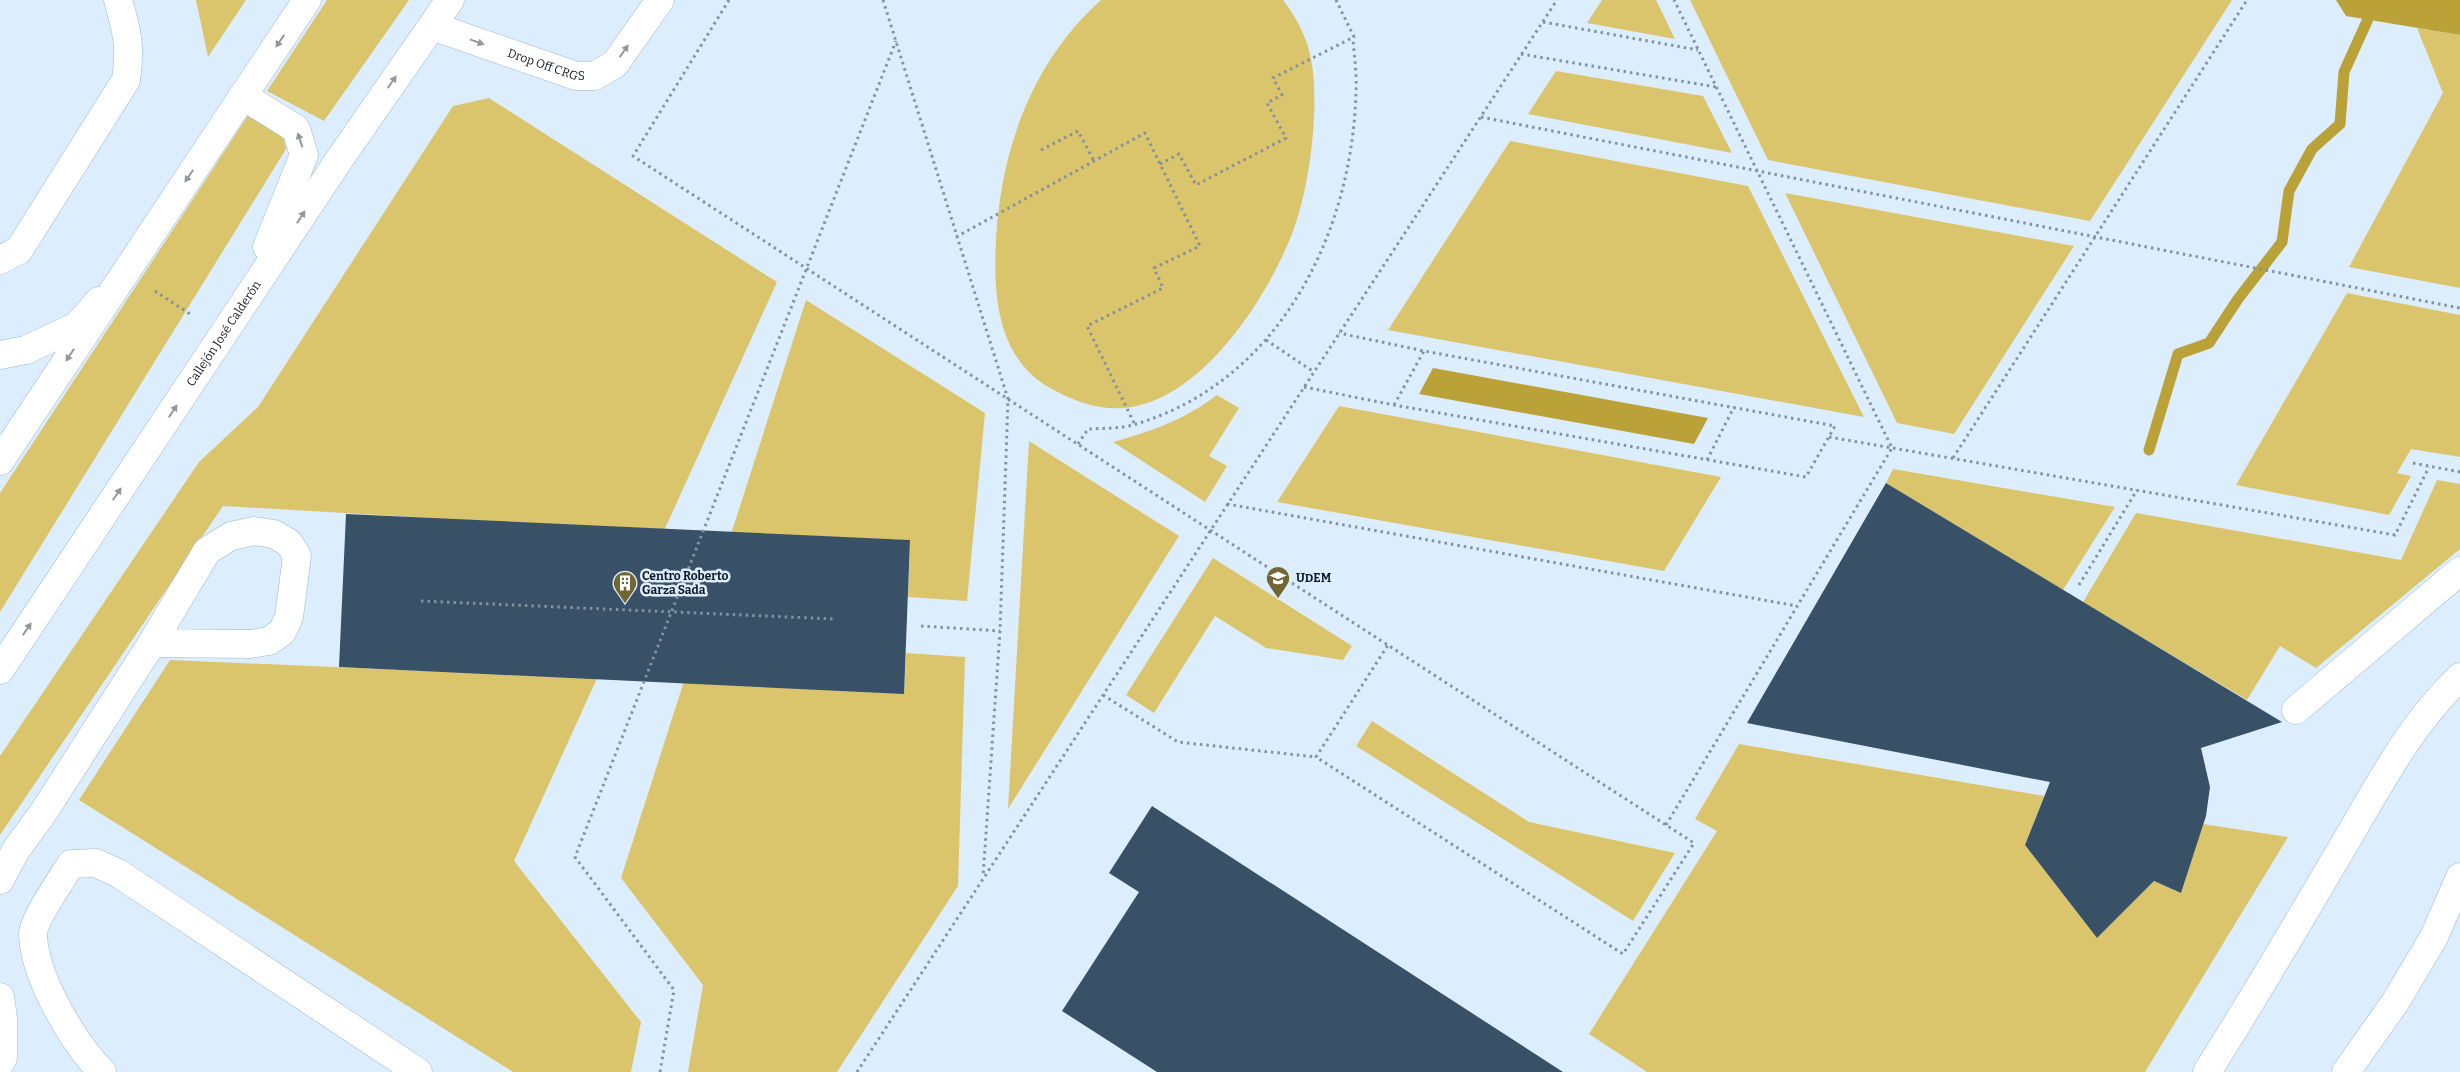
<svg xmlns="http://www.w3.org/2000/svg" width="2460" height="1072" font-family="Bitter,serif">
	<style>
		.green { fill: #dbc56c }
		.water { fill: #baa239 }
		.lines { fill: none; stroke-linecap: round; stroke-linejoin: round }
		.stream { stroke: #baa239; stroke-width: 11 }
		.building { fill: #385166 }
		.minor-casing { stroke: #9bb7cf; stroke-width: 29 }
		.major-casing { stroke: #9bb7cf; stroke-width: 29 }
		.path { stroke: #83929e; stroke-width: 3; stroke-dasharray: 2.5 4; stroke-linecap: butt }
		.minor { stroke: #fff; stroke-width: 28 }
		.major { stroke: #fff; stroke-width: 28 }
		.oneway { fill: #93979b }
		.labels { text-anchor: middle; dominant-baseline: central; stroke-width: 5; stroke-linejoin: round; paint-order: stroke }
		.street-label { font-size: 12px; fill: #0e1821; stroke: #dceefd }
		.poi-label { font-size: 12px; font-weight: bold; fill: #0e1821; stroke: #dceefd; text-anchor: start }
	</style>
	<rect width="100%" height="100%" fill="#dceefd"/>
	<!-- green -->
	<path class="green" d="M196 0H246L208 57Z
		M327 0H409L324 121 267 91Z
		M1101 0H1283C1295 16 1305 33 1310 54 1321 102 1310 188 1292 234 1267 297 1208 390 1137 406 1106 413 1077 403 1050 388 997 358 993 295 996 240 1001 149 1032 62 1101 0Z
		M1602 0H1656L1675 39 1587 23Z
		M1690 0H2232L2090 221 1768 160Z
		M2417 28 2460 35V288L2349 267 2443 93Z
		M1556 71 1703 96 1732 153 1528 114Z
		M489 98 777 282 514 861 641 1022 631 1072H513L79 800 170 660 426 671 432 518 223 506 0 835V756L199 462 258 407 453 106Z
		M249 114 283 135 286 149 0 612V493Z
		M1510 141 1748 186 1864 417 1388 330Z
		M1785 193 2074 246 1954 434 1897 423Z
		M2347 293 2460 315V457L2411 449 2397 473 2411 476 2389 515 2236 485Z
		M806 300 985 413 967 601 908 597 910 540 831 537 904 693 906 653 965 657 958 886 837 1072H688L703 985 621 878Z
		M1217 395 1239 408 1209 456 1227 466 1205 502 1113 442C1152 431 1184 420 1217 395Z
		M1339 406 1721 477 1664 571 1277 502Z
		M1029 441 1179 536 1008 809Z
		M1893 469 2115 507 2063 590 1886 483Z
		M2437 480 2460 484V549L2316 668 2280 646 2247 700 2083 602 2136 513 2401 560Z
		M1213 558 1352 646 1343 660 1266 648 1215 616 1154 713 1126 695Z
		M1372 721 1529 822 1675 853 1633 921 1356 746Z
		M1739 744 2044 796 2025 845 2097 938 2154 881 2181 893 2203 824 2288 837 2145 1072H1647L1589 1034 1717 831 1695 819Z"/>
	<!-- water -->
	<path class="water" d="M2336 0H2460V35L2346 16Z
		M1433 368 1708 418 1694 444 1419 394Z"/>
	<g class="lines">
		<!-- stream -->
		<path class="stream" d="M2149 450 2178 354 2209 343 2238 299 2282 242 2289 191 2312 149 2340 124 2344 72 2368 19"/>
	</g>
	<!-- building -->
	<path class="building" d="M1886 483 2282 722 2201 748 2210 787 2206 816 2181 893 2154 881 2097 938 2025 845 2050 782 1747 723Z
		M346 514 910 540 904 694 339 667Z
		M1152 806 1563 1072H1157L1062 1011 1139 892 1109 873Z"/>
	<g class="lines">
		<!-- minor casing -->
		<g class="minor-casing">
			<g id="minor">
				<path id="s1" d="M432 26 576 76H594L615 64 660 0"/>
				<path d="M0 260 19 250 126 80C131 47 127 31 118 0"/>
				<path d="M0 355 26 350 77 326 99 301"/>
				<path d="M2296 710 2460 571"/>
				<path d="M0 880 16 850 43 813 152 643 207 551 231 536 254 531 274 534 289 543 297 556 289 617 282 632 269 641 250 644 152 643"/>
				<path d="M0 997 3 1018V1058L0 1063"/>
				<path d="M102 1072C73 1042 34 977 33 934 33 920 63 877 71 864L96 863 118 873 418 1072"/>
				<path d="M2207 1072C2254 998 2298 923 2342 848 2377 789 2410 724 2460 677"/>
				<path d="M2346 1072 2396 1001 2434 937 2460 877"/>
			</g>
		</g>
		<!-- major casing -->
		<g class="major-casing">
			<g id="major">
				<path d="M243 96 296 129 304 155 267 247"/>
				<path d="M0 461 307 0"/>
				<path id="s2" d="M0 670 341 157 450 0"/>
			</g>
		</g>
		<!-- path -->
		<path class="path" d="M729 0 633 156C977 379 1321 602 1666 825L1694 843 1623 954 1316 757 1388 645
			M883 0 1008 399 1000 631 983 877
			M1543 22 1698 50
			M1521 54 1716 87
			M1481 117 2460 308
			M1041 150 1078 131 1094 161
			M1160 164 1179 154 1196 185 1286 138 1267 103 1282 95 1273 78 1354 37 1336 0
			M956 237 1145 133 1200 246 1154 268 1163 288 1087 326 1135 425
			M155 291 193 316
			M1266 340 1314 372
			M1304 387 1394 405 1806 477 1835 426 1424 351 1339 333
			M1394 405 1424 351
			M1829 437 2395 535 2429 467
			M1078 444 1088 429C1103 428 1122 429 1136 424 1280 381 1353 232 1356 90 1357 73 1354 55 1353 38
			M1953 458 2247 0
			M1707 460 1734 407
			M2413 463 2460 472
			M1227 504 1797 606
			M2079 585 2137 490
			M421 601 835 619
			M921 626 1000 631
			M1103 695 1178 742 1316 757
			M1666 825 1892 448 1674 0
			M660 1072 674 990 575 857 896 41
			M857 1072 1557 0"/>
		<!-- minor -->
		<use href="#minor" class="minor"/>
		<!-- major -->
		<use href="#major" class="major"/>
	</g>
	<!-- one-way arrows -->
	<defs><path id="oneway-solid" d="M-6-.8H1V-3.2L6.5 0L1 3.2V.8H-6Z" transform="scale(1.25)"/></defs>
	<g class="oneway">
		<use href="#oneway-solid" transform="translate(280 41) rotate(124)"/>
		<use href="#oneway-solid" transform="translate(477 42) rotate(20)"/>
		<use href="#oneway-solid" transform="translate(624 51) rotate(-55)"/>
		<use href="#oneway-solid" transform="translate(392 82) rotate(-55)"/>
		<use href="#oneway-solid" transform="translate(300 140) rotate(-108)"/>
		<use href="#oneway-solid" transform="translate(189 176) rotate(124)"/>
		<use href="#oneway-solid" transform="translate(301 217) rotate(-57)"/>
		<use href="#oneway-solid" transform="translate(70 355) rotate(123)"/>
		<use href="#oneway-solid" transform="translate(173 411) rotate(-56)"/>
		<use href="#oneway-solid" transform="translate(117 494) rotate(-56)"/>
		<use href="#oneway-solid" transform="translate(27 629) rotate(-56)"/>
	</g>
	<!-- icons -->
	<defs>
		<g id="university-pin" transform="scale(1.25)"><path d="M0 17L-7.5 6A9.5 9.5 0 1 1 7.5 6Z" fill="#726633" stroke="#dceefd"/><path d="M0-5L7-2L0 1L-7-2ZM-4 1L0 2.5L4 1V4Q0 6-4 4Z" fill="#fff"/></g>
		<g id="building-pin" transform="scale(1.25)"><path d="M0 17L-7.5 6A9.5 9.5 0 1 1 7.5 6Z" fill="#726633" stroke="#dceefd"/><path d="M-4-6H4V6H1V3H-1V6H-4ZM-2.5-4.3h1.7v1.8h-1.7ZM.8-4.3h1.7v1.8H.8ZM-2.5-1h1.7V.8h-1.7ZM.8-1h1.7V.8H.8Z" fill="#fff"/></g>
	</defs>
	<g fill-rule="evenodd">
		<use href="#university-pin" x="1278" y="578"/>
		<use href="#building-pin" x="625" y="583"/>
	</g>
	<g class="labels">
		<!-- street labels -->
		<g class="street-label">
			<text stroke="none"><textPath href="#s1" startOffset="121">Drop Off CRGS</textPath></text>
			<text stroke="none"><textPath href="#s2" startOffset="404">Callejón José Calderón</textPath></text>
		</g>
		<!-- poi labels -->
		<g class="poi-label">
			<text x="642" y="576">Centro Roberto<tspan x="642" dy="14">Garza Sada</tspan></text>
			<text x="1296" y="578">UDEM</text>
		</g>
	</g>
</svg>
